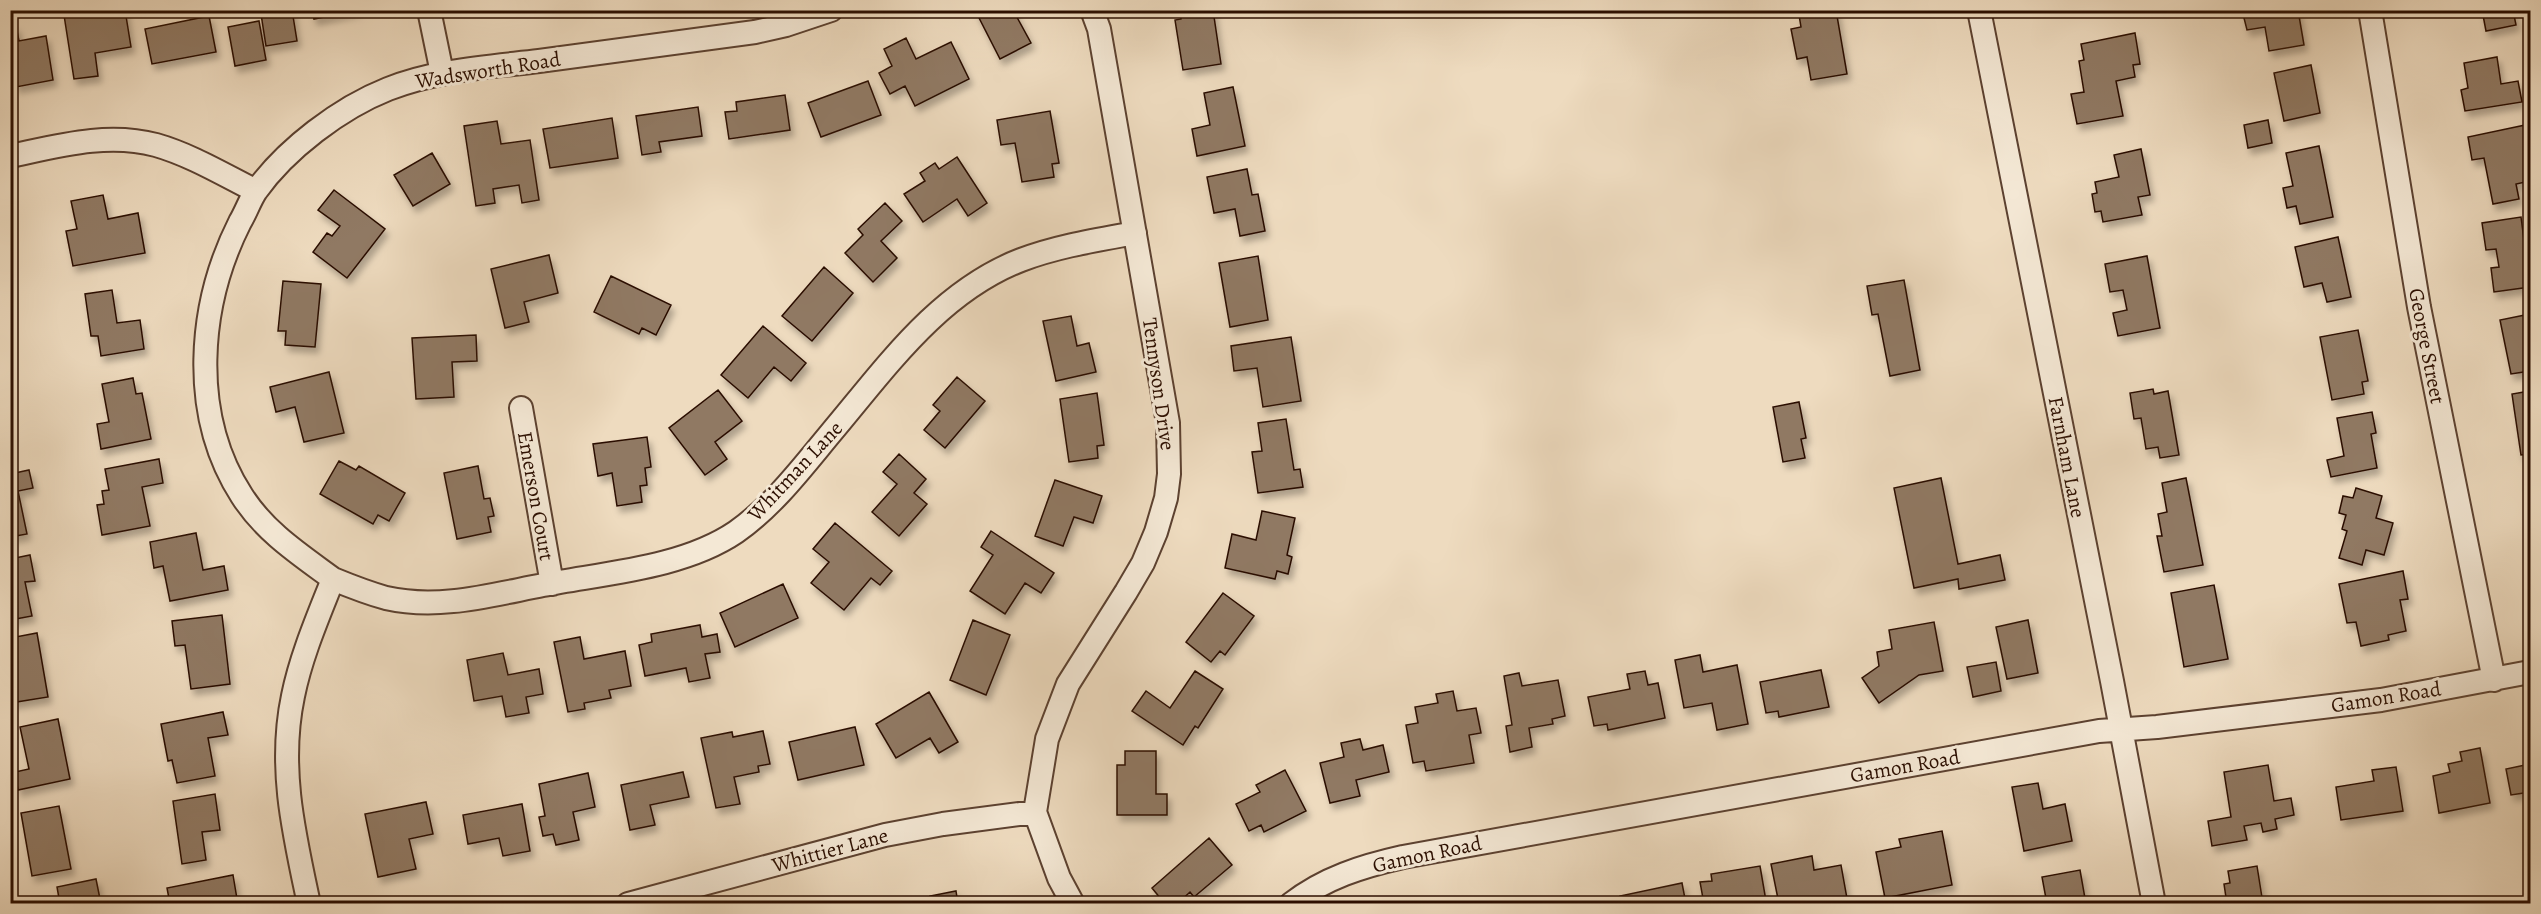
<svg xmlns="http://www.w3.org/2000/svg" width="2541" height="914" font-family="Alegreya,serif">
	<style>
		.building { fill: #907963; stroke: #2b0e00; stroke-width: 1.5; filter: url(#shadow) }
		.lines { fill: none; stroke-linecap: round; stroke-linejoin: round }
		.minor-casing { stroke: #5c4130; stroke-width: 26 }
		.minor { stroke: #f4e8d5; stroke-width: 22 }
		.labels { text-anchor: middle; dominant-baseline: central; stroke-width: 6; stroke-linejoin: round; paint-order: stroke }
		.street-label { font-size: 21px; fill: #2b0e00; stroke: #f4e8d5 }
	</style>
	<defs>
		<filter id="shadow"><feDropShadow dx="3.5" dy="6" stdDeviation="3" flood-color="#0004"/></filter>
	</defs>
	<rect width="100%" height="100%" fill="#eedbbf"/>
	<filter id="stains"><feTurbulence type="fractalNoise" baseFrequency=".00333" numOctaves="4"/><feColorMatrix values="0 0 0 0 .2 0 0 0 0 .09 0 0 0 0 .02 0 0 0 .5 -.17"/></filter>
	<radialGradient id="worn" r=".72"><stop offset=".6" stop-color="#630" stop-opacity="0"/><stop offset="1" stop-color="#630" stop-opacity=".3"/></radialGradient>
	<!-- building -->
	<path class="building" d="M94 10H125L131 47 95 53 98 76 74 79 64 15Z
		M283 10H292L297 41 266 46 261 14Z
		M312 10H358L314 19Z
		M975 10H1013L1031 43 1000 59Z
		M1180 10H1213L1221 64 1183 70 1175 20 1181 19Z
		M1804 10H1836L1847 74 1811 80 1807 57 1797 59 1791 29 1801 27 1799 15 1804 14Z
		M2298 10 2304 45 2269 51 2265 27 2247 30 2243 14 2257 10Z
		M2482 10H2513L2516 25 2486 31Z
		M209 16 216 52 152 64 145 29Z
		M259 21 266 60 235 66 228 27Z
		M16 26 19 41 46 36 53 80 16 87 13 76 10 77V27Z
		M2135 33 2140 64 2133 65 2135 77 2116 81 2123 116 2077 124 2071 94 2084 92 2079 61 2084 60 2081 44Z
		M906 38 916 59 951 42 969 79 915 106 905 86 890 94 879 73 892 66 884 49Z
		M2497 57 2501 84 2518 81 2522 102 2465 111 2461 90 2468 88 2464 63Z
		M2311 65 2320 113 2284 121 2274 73Z
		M868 81 881 115 821 137 808 103Z
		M1233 87 1245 146 1197 156 1192 129 1210 125 1204 93Z
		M785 95 790 130 729 139 725 112 737 111 736 102Z
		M698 107 702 136 659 142 661 152 642 155 636 116Z
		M1050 111 1059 163 1052 164 1054 177 1022 182 1015 143 1001 145 997 120Z
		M612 118 618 158 550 168 543 129Z
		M2268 120 2272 143 2248 148 2244 125Z
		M497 121 501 144 530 140 539 200 522 203 519 185 493 189 495 203 476 206 464 126Z
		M2530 124V149L2526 150 2530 181 2516 184 2519 199 2493 204 2484 158 2472 160 2468 137Z
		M2319 146 2333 217 2300 224 2296 206 2287 208 2283 188 2293 186 2286 153Z
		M2141 149 2150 195 2138 197 2142 215 2103 222 2101 211 2095 212 2092 194 2097 193 2095 182 2119 177 2114 155Z
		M432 153 450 184 413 206 394 175Z
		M957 157 987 203 968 216 957 199 923 222 904 194 925 181 920 173 935 163 939 169Z
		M1247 169 1252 195 1258 194 1265 231 1240 236 1235 209 1214 213 1207 177Z
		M334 190 385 229 347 278 313 252 327 233 332 236 340 226 318 210Z
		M103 195 108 219 138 213 145 253 73 266 66 231 77 229 71 201Z
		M885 203 902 221 881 241 897 258 873 282 845 253 863 235 858 229Z
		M2521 217 2530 287 2494 292 2491 268 2499 267 2496 249 2486 250 2482 223Z
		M2338 237 2351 297 2327 302 2322 283 2304 287 2295 247Z
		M549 255 558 293 524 302 529 322 505 328 491 269Z
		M1258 256 1268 320 1230 327 1219 263Z
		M2147 256 2160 328 2118 336 2113 313 2127 310 2123 290 2110 292 2105 264Z
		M824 267 853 293 812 341 782 316Z
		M611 276 671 305 656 335 642 328 639 334 594 312Z
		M1904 280 1920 370 1890 376 1878 314 1872 315 1867 286Z
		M283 281 321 284 315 347 285 345 286 331H278Z
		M112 290 117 323 140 320 144 349 101 356 98 336H91L85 294Z
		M2530 314V371L2511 374 2500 320Z
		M1071 316 1077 346 1089 343 1096 372 1056 381 1043 321Z
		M763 326 806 363 791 381 774 367 748 398 721 375Z
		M2358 330 2368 381 2362 382 2364 394 2332 400 2320 337Z
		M476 335 477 361 452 362 454 397 416 399 412 338Z
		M1291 337 1301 401 1263 407 1257 368 1234 371 1231 346Z
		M329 372 344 433 304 442 295 407 276 412 270 387Z
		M957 377 985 401 945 448 924 430 940 411 933 405Z
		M133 378 136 394 142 393 151 439 101 449 97 424 109 422 102 384Z
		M2153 389 2154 394 2168 391 2179 455 2160 458 2158 447 2146 449 2141 418 2134 419 2130 393Z
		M718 390 742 421 715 442 727 459 705 475 669 428Z
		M2530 391V454L2521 455 2512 394Z
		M1097 393 1104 445 1097 446 1098 458 1069 462 1060 399Z
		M1799 402 1806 438 1801 439 1805 458 1783 462 1773 407Z
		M2372 412 2376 433 2371 434 2377 468 2331 477 2327 460 2344 456 2337 418Z
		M1286 419 1294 470 1300 469 1303 487 1258 493 1252 452 1262 451 1258 423Z
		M647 437 651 467 645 468 647 485 640 486 642 502 617 506 612 473 598 476 593 444Z
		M899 454 926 479 914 493 927 504 899 536 872 512 897 484 883 472Z
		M159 459 163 483 142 487 150 526 102 535 97 505 104 504 102 491 109 490 105 469Z
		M339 461 356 470 359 466 405 493 389 521 378 515 373 524 320 494Z
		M478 466 484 499 490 498 494 516 488 517 491 532 457 539 444 473Z
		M29 470 33 488 18 491 27 534 10 537V474Z
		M2530 476V509L2525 477Z
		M1941 478 1958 564 2000 555 2005 580 1959 589 1958 579 1914 588 1894 488Z
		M2186 478 2203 565 2164 572 2157 536H2162L2158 514 2167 512 2162 483Z
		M1055 480 1102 496 1093 523 1074 517 1063 546 1035 536Z
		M2356 488 2382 496 2376 518 2393 523 2384 555 2366 550 2362 565 2339 558 2347 531 2342 529 2346 515 2339 513 2343 496 2353 498Z
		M1262 511 1295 518 1287 555 1292 557 1288 574 1277 571 1275 579 1225 568 1232 534 1256 540Z
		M835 523 892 571 880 585 871 578 844 610 811 583 829 562 813 549Z
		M991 531 1054 573 1041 593 1025 583 1005 614 970 591 993 555 981 547Z
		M196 533 203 570 224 566 228 590 170 601 163 566 154 568 150 542Z
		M30 555 35 581 25 582 32 616 10 620V559Z
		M2403 571 2408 599 2400 600 2406 631 2388 635 2389 640 2361 646 2356 622 2347 623 2339 584Z
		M783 584 798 618 735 647 720 613Z
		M2214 585 2228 659 2184 667 2171 593Z
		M1223 593 1254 616 1225 655 1220 651 1211 662 1186 642Z
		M222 615 230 684 191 689 185 645 175 646 172 621Z
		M973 620 1010 635 986 695 950 680Z
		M2028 620 2038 673 2007 679 1996 627Z
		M1934 622 1943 671 1919 675 1879 703 1862 678 1879 666 1877 652 1892 649 1889 630Z
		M700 625 702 637 717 634 720 652 705 654 710 678 689 682 686 668 645 676 639 645 652 642 651 634Z
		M37 633 48 697 10 703V638Z
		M580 637 584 659 625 651 631 686 609 690 611 698 584 703 585 709 568 712 554 642Z
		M503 653 508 675 539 669 543 694 526 697 529 713 506 717 502 696 474 701 467 660Z
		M1700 655 1703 672 1737 665 1748 724 1717 730 1712 703 1684 708 1675 660Z
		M1996 662 2001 691 1973 697 1967 667Z
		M1821 670 1829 707 1779 717 1778 711 1766 713 1760 682Z
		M1195 671 1223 689 1198 728 1195 726 1183 745 1132 711 1146 691 1170 708Z
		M1645 671 1648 685 1658 683 1665 718 1608 730 1607 724 1594 726 1588 697 1630 689 1627 674Z
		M1519 673 1522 686 1558 680 1565 716 1552 719 1553 724 1529 728 1532 747 1510 752 1506 726 1512 725 1504 676Z
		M1453 691 1457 711 1476 708 1481 733 1469 735 1474 763 1426 771 1424 761 1413 763 1406 725 1418 723 1415 707 1438 703 1436 694Z
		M929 692 958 742 939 753 930 738 896 758 876 724Z
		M223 712 228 735 208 738 215 776 177 783 172 760 168 761 161 724Z
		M58 719 70 779 18 790 15 772 29 769 20 727Z
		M855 727 864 765 798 780 789 742Z
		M763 731 770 764 758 766 759 772 734 777 740 804 716 808 701 738 732 732 733 737Z
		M1360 739 1363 750 1383 745 1389 772 1356 780 1360 796 1330 803 1320 763 1344 757 1341 743Z
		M2480 748 2490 803 2439 813 2433 776 2450 772 2448 764 2462 761 2460 752Z
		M1125 751H1156V794H1167V815H1117V765H1125Z
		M2530 764V792L2511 795 2506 769Z
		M2268 765 2274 801 2291 798 2294 815 2275 819 2277 829 2263 832 2261 823 2244 826 2247 840 2212 846 2208 821 2231 817 2224 772Z
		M2396 767 2403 811 2341 820 2336 787 2374 781 2372 770Z
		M1285 770 1306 811 1264 832 1261 825 1249 831 1236 804 1260 792 1256 785Z
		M683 772 689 797 650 805 655 825 630 830 621 785Z
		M588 773 595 807 573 812 579 840 556 845 553 834 543 836 539 817 545 816 539 784Z
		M2038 783 2043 809 2065 804 2072 841 2024 851 2012 787Z
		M215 794 220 830 202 832 206 860 182 864 173 801Z
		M426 802 433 834 409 839 416 869 378 877 365 814Z
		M522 804 530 851 503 856 499 838 468 844 463 815Z
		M59 806 71 869 32 876 21 813Z
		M1942 831 1952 885 1885 898 1876 852 1901 847 1899 839Z
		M1209 838 1232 865 1194 897 1190 892 1177 904H1165L1152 888Z
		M1812 856 1814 870 1841 865 1848 904H1779L1771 864Z
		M1760 866 1766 901 1750 904H1704L1700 882 1712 881 1711 874Z
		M2257 866 2263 904H2227L2224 884 2230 883 2228 871Z
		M2080 870 2086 904H2047L2042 877Z
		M233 875 237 899 217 904H170L167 888Z
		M96 879 101 904H60L57 887Z
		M1682 883 1686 904H1622L1620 896Z
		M956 891 958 904H931L930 896Z"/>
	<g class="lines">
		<!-- minor casing -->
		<g class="minor-casing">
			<path id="minor" d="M429 10 442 73
				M1979 10 2112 681 2154 904
				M2370 10 2419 307 2494 680
				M10 156C58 146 107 132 156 145 191 155 224 175 256 191
				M521 408 552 584
				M333 579C350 586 368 593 386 598 439 610 491 595 543 585 605 573 683 568 736 532 773 506 801 469 830 434 885 369 938 292 1021 260 1058 246 1097 240 1135 233
				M309 904C294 834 278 767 293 696 301 656 318 617 333 579 299 554 265 532 242 496 189 414 198 305 240 222 246 212 250 200 256 191 286 149 340 108 388 89 436 70 488 67 539 61 611 51 683 41 755 32L786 25 831 10
				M628 904 885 835 943 824 1035 812
				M1073 904 1059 878 1035 812 1047 739 1068 684 1126 592 1143 563 1156 532 1166 498 1169 474 1168 423 1099 29 1092 10
				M1291 904C1324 878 1363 866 1403 857L2099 731 2157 727 2381 700 2530 672"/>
		</g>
		<!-- minor -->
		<use href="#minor" class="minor"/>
	</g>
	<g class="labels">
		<!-- street labels -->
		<g class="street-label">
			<text transform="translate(488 70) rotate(-9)">Wadsworth Road</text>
			<text transform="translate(2427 346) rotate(79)">George Street</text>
			<text transform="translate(1159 384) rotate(82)">Tennyson Drive</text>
			<text transform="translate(2067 457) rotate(79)">Farnham Lane</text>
			<text transform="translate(795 471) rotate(-47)">Whitman Lane</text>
			<text transform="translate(536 496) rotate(80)">Emerson Court</text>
			<text transform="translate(2386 697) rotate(-9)">Gamon Road</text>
			<text transform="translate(1905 766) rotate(-10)">Gamon Road</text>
			<text transform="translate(830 850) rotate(-15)">Whittier Lane</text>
			<text transform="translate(1427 854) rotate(-12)">Gamon Road</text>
		</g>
	</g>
	<!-- margin -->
	<rect width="2541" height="914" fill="none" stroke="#eedbbf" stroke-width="36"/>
	<rect x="12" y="12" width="2517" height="890" fill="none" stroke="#2b0e00" stroke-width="3"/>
	<rect x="18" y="18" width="2505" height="878" fill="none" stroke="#2b0e00" stroke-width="1.5"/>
	<rect width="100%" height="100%" filter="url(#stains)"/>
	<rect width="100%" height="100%" fill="url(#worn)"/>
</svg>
